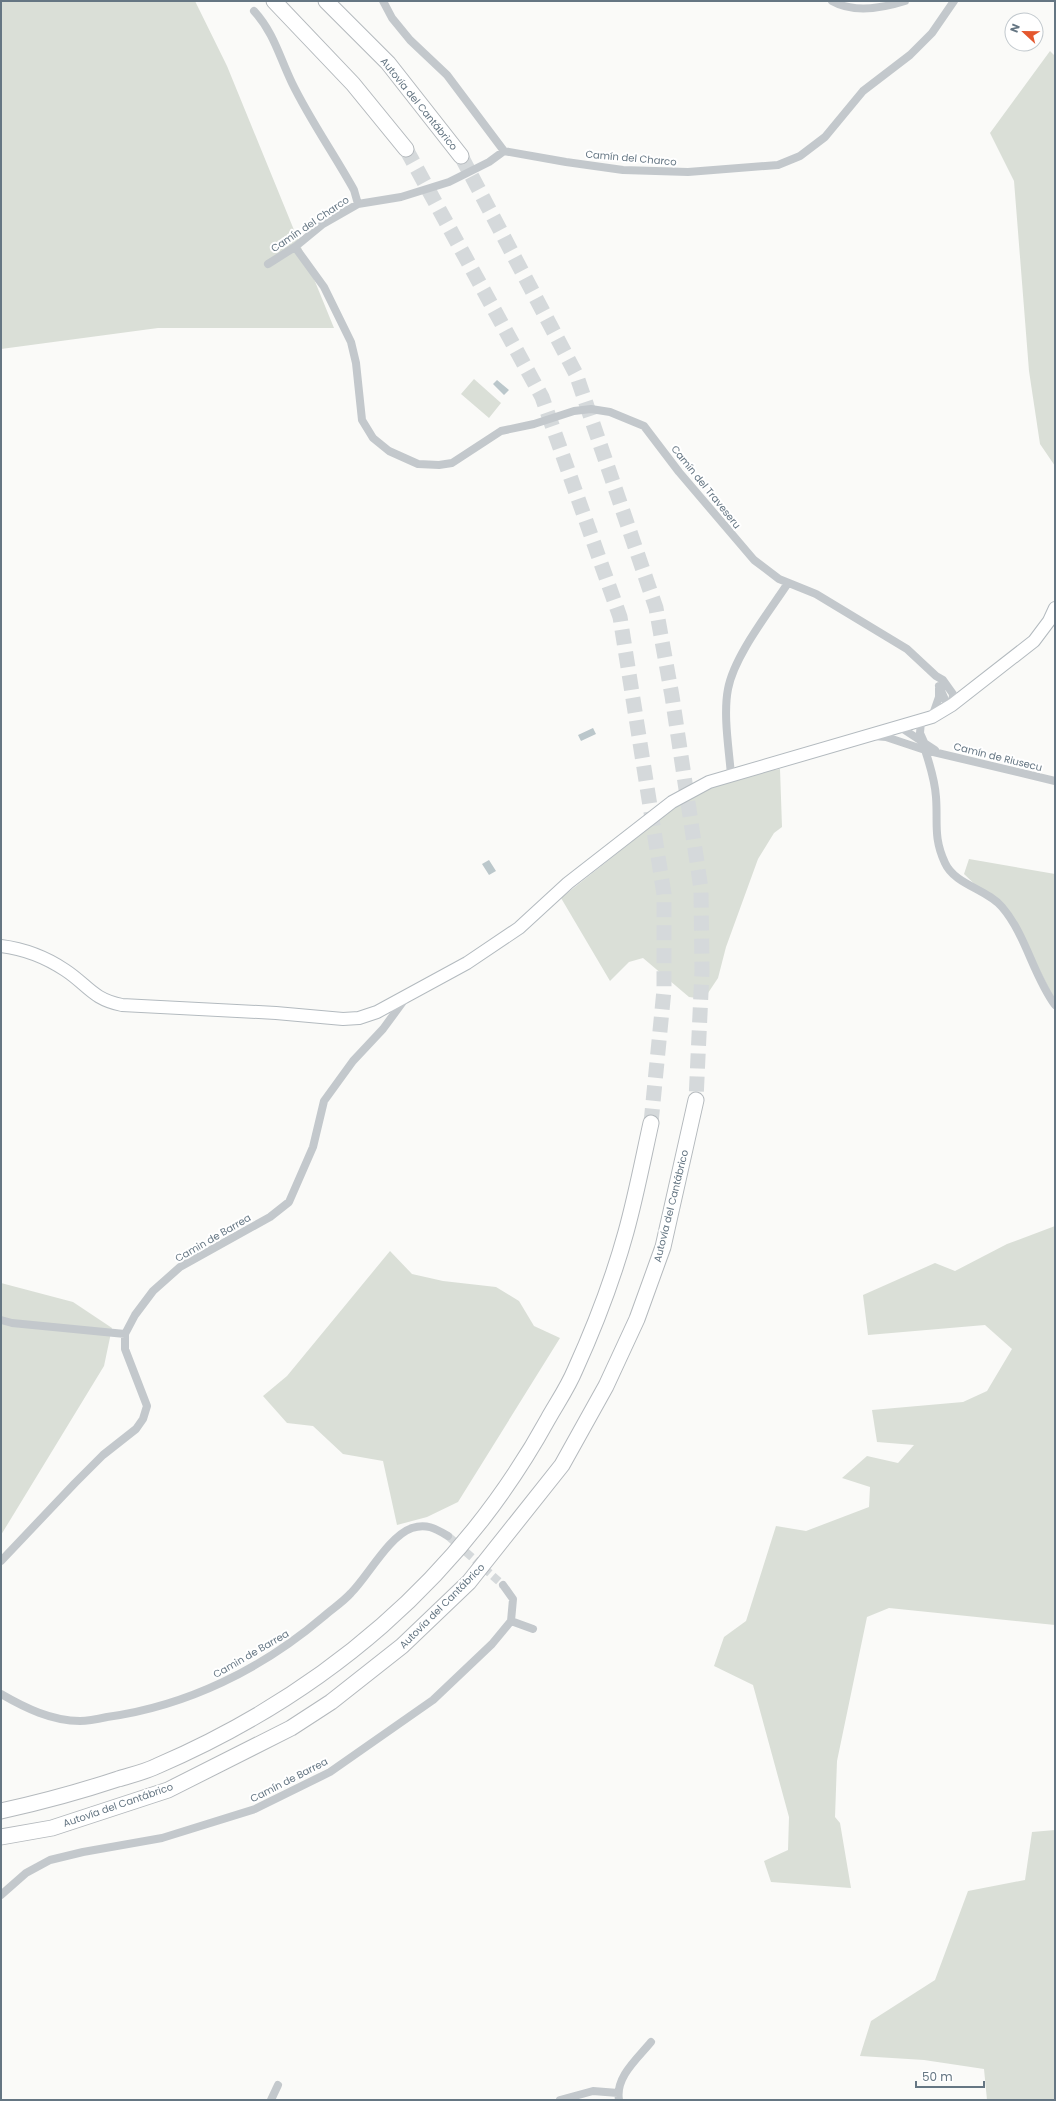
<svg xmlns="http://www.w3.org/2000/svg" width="1056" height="2101" font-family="Poppins,sans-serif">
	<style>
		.green { fill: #dadfd7 }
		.water { fill: #bbc7cb }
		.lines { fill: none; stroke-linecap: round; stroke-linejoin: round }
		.street-tunnel { stroke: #d5d9db; stroke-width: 8; stroke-dasharray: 8 4; stroke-linecap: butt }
		.highway-tunnel { stroke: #d5d9db; stroke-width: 15; stroke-dasharray: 15 8; stroke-linecap: butt }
		.secondary-casing { stroke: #b3babf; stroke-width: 14 }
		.highway-casing { stroke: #b4b9bd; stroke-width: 17 }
		.street { stroke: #c3c8cc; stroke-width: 8 }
		.secondary { stroke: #fff; stroke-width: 12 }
		.highway { stroke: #fff; stroke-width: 15 }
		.labels { text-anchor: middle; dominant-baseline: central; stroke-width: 4; stroke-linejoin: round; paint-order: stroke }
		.street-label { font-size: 10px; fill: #657683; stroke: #fff }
	</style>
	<rect width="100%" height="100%" fill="#fafaf8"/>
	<!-- green -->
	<path class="green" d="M1 1H195L227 66 334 328H158L1 349Z
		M1050 51 1055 56V466L1040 444 1029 371 1014 181 990 133Z
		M474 379 501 403 489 418 461 394Z
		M780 769 782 827 774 833 758 859 726 947 718 978 704 999 689 997 643 958 629 962 610 981 561 898 678 805 717 785 761 772Z
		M969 859 1055 874V1001L1018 926 964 874Z
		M1055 1226V1625L889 1608 867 1617 837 1761 835 1817 840 1823 851 1888 771 1882 764 1861 788 1850 789 1817 753 1685 714 1666 724 1637 746 1621 776 1526 806 1531 869 1507 870 1487 842 1478 867 1456 898 1463 914 1445 877 1442 872 1410 963 1402 987 1391 1012 1349 985 1325 868 1335 863 1295 935 1263 955 1271 1007 1244Z
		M390 1251 412 1274 443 1281 496 1287 519 1301 534 1326 560 1338 458 1502 427 1517 397 1525 383 1461 343 1454 313 1426 287 1423 263 1396 287 1376Z
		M1 1283 73 1302 112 1328 104 1366 1 1535Z
		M1055 1830V2100H987L984 2069 924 2060 860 2056 871 2021 935 1980 968 1891 1025 1880 1032 1832Z"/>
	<!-- water -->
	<path class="water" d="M497 380 509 390 504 395 493 384Z
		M593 728 596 734 581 741 578 735Z
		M489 860 496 871 489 875 482 864Z"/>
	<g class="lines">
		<!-- street-tunnel -->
		<path class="street-tunnel" d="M448 1536 503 1585"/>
		<!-- highway-tunnel -->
		<path class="highway-tunnel" d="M406 149 542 397 620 617 664 894V990L651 1123
			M461 156 576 374 656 608 672 696 701 889 702 971 696 1100"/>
		<!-- secondary casing -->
		<g class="secondary-casing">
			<path id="secondary" d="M1 946C25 949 44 956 65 970 88 985 92 999 122 1005L276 1013 343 1019 359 1018 377 1012 467 963 519 928 568 883 672 802 709 782 932 717 952 705 1034 641 1049 621 1055 608"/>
		</g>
		<!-- highway casing -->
		<g class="highway-casing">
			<path id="highway" d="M274 1 353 84 406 149
				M326 1 388 63 461 156
				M1 1811C42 1802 79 1792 118 1779 131 1775 145 1772 157 1766 324 1694 460 1579 548 1419 557 1403 568 1387 575 1370 595 1326 613 1279 626 1232 636 1196 643 1159 651 1123
				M1 1837 52 1828 168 1790 291 1728 331 1702 402 1646 469 1582 562 1465 606 1386 637 1319 663 1247 696 1100"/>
		</g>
		<!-- street -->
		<path class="street" d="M383 1 392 18 410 40 447 75 504 151
			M832 1C853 13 883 8 905 1
			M254 11C274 33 279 56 292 83 310 120 334 154 354 190L358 204
			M295 247 324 287 351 342 356 363 362 420 373 438 389 451 418 464 439 465 452 463 501 431 534 424 574 411 591 409 610 412 644 426 679 472 754 560 779 579 816 594 907 649 936 676 943 680 953 694 952 705 946 702 939 686
			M268 264 295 247 323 224 358 204 401 197 449 182 489 162 504 151 566 162 623 170 688 172 778 165 800 156 825 137 863 91 910 55 932 33 954 1
			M932 717 939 697V688
			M921 721 920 733 924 742
			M900 727 935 750
			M874 736 886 737 925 750 1055 781
			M925 750C930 765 935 782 936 797 938 823 933 837 945 863 955 885 987 889 1002 907 1026 935 1033 975 1055 1005
			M731 775C729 749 723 715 728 689 734 656 769 612 788 583
			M1 1320 12 1323 125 1334
			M1 1561 75 1483 103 1455 136 1429 143 1419 147 1406 125 1349V1334L135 1315 153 1291 180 1267 270 1217 289 1202 313 1147 324 1101 353 1061 383 1029 405 999
			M511 1621 533 1629
			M1 1694C25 1708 52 1721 80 1721 89 1721 98 1719 107 1717 187 1706 262 1669 323 1617 332 1609 343 1602 351 1593 368 1576 389 1536 412 1528 427 1523 436 1529 448 1536
			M1 1895 26 1873 50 1860 83 1852 162 1838 255 1809 330 1772 433 1700 492 1644 511 1621 513 1599 503 1585
			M271 2100 278 2085
			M560 2100 593 2091 618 2093
			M619 2100C615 2077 638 2058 651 2042"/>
		<!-- secondary -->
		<use href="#secondary" class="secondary"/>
		<!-- highway -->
		<use href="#highway" class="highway"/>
	</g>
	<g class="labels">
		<!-- street labels -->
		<g class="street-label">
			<text transform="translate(419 104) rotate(51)">Autovía del Cantábrico</text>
			<text transform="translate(631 158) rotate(5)">Camín del Charco</text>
			<text transform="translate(310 224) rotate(-34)">Camín del Charco</text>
			<text transform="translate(706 487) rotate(51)">Camín del Traveseru</text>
			<text transform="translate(998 757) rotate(14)">Camín de Riusecu</text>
			<text transform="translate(671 1206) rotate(-76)">Autovía del Cantábrico</text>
			<text transform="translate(213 1238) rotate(-30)">Camin de Barrea</text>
			<text transform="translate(442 1606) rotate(-45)">Autovía del Cantábrico</text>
			<text transform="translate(251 1654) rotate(-30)">Camin de Barrea</text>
			<text transform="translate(289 1780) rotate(-27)">Camín de Barrea</text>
			<text transform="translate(118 1805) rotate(-19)">Autovía del Cantábrico</text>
		</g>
	</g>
	<!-- border -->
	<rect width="1056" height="2101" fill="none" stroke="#657683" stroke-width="4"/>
	<!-- north arrow -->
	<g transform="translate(1024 32) rotate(292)"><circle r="19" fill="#ffffff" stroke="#c1c8cd"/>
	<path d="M0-3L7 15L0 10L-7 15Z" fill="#e4572e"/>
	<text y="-6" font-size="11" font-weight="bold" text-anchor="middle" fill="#657683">N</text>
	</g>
	<!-- scale -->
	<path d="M916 2081v6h68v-6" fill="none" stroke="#657683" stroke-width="2"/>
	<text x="922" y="2081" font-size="12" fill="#657683" stroke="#ffffff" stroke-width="3" paint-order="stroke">50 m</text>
</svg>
